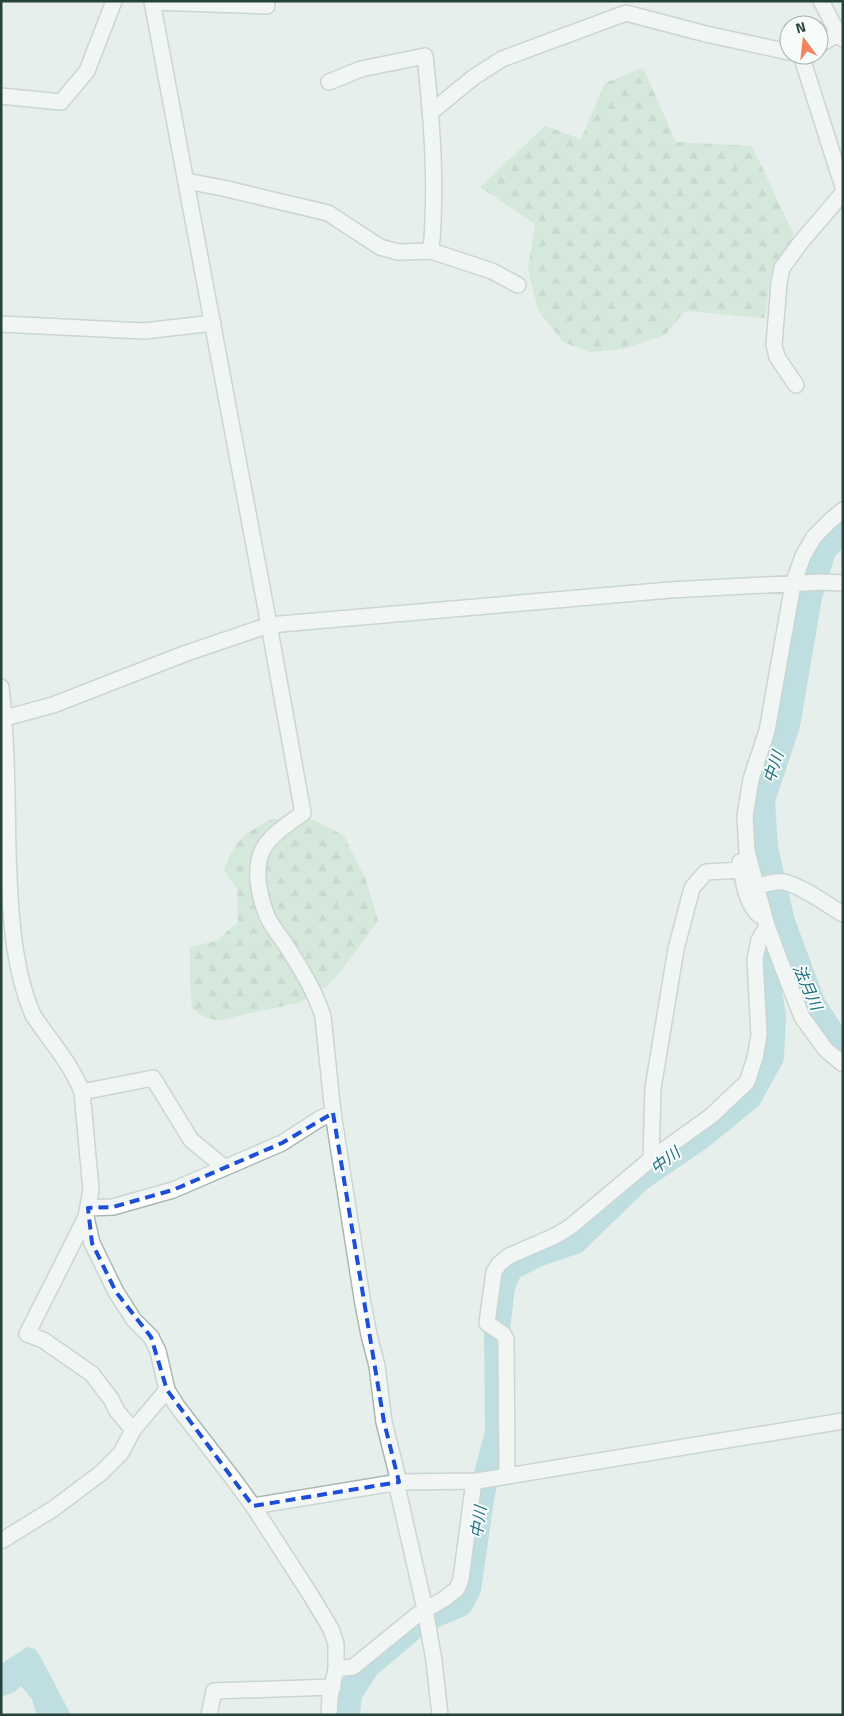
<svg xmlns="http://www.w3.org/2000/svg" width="844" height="1716" font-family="'Titillium Web','Noto Sans JP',sans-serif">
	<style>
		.forest { fill: url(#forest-firs) }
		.water { fill: #8ec9d4 }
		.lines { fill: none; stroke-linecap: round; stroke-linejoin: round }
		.river { stroke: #8ec9d4; stroke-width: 26 }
		.street-casing { stroke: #a8b8b2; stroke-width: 18 }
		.secondary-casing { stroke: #a4bbb3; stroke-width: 18 }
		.street { stroke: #fff; stroke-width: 15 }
		.secondary { stroke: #fff; stroke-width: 15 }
		.marked { fill: none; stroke: #1d4ed8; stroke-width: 4; stroke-dasharray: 10 6; stroke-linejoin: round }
		.labels { text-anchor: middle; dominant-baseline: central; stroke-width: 4; stroke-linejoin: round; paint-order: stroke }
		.water-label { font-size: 16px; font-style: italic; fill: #1c6f80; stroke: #f7fbf9 }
	</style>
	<defs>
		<pattern id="forest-firs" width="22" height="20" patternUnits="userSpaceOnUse" patternTransform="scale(1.25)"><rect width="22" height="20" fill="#bfe0c8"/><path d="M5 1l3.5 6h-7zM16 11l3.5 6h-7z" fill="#a4c1ad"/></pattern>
	</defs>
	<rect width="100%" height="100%" fill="#e6efeb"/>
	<!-- forest -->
	<path class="forest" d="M643 68 676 142 752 146 794 235 771 273 765 318 685 311 665 335 623 349 590 352 563 342 538 310 528 268 535 224 480 187 545 126 581 139 605 83Z
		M271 819 314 820 344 836 366 880 378 921 342 970 327 986 299 1003 254 1012 218 1021 202 1016 192 1008 190 982V947L216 941 238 922 237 888 224 870C237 838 241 836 271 819Z"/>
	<!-- water -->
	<path class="water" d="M27 1647 35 1649 40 1656 71 1715H37L32 1699 21 1686 14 1692 1 1697V1664Z"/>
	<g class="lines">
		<!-- river -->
		<path class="river" d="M843 529 823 550 809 597 787 725 762 800 765 848 782 922 813 1005 838 1043 843 1047
			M347 1715 349 1694 367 1666 414 1626 436 1614 460 1604 468 1589 482 1493 498 1432 497 1329 502 1286 510 1268 537 1254 575 1241 640 1178 700 1137 749 1097 771 1057 773 1016 764 961 782 922"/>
		<!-- street casing -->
		<g class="street-casing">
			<path id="street" d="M821 1 839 35 843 39
				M152 2 267 6
				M819 45 843 31
				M801 55 843 187
				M1 96 61 102 87 71 114 1
				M431 112 474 77 502 59 626 13 706 34 789 52
				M186 181 223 188 328 213 380 247 398 252 431 251C437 186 432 121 425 56L361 69 329 82
				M431 251 492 271 518 285
				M1 324 144 331 213 323
				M796 385 777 357 774 345 779 283 782 268 801 242 843 193
				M843 510 831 520 814 537 803 556 793 584 767 731 751 779 745 816 747 851 767 926 782 966 802 1017 826 1050 843 1064
				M269 625 303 813C290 823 271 834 263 849 253 869 259 896 267 916 271 925 278 934 284 942 299 966 315 990 323 1017L333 1113 363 1304 369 1335 377 1366 384 1422 399 1482
				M1 719 53 705 184 654 269 625 670 590 823 582 843 583
				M740 862C743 879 745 902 759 915
				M757 887C765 884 775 881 784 882 802 886 826 904 843 914
				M33 1015C50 1041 71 1063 82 1092L91 1190 86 1217 92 1243 116 1292 134 1320 151 1337 158 1351 167 1390 177 1406 234 1480 253 1506 310 1594 331 1629 336 1644V1669L330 1697 329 1715
				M82 1092 153 1078 191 1140 224 1167
				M651 1159 653 1088 676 949 692 888 706 872 741 870
				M88 1208 113 1207 173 1190 282 1143 321 1118 333 1113
				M86 1217 27 1334 43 1340 92 1374 111 1399 117 1411 133 1430
				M507 1475 506 1339 503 1334 487 1323 494 1272 499 1264 509 1256 555 1236 570 1227 651 1159 711 1116 747 1082 755 1058 759 1035 755 959 759 940 767 926
				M396 1482 425 1609 434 1661 440 1715
				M253 1506 399 1482 477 1481 843 1421
				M1 1541 53 1509 101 1473 121 1453 133 1430 167 1390
				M336 1669 353 1667 417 1615 444 1599 457 1589 461 1579 474 1481
				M209 1715 214 1691 333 1687"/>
		</g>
		<!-- secondary casing -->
		<g class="secondary-casing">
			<path id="secondary" d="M152 1 269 625
				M1 687C7 742 7 798 8 854 10 907 12 966 33 1015"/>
		</g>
		<!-- street -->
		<use href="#street" class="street"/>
		<!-- secondary -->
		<use href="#secondary" class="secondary"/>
	</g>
	<!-- marked area -->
	<path d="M0 0H844V1716H0ZM333 1113 384 1422 399 1482 253 1506 167 1390 151 1337 116 1292 92 1243 88 1208 113 1207 173 1190 282 1143Z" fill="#e6efeb" fill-opacity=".55" fill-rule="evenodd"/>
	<path class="marked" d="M333 1113 384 1422 399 1482 253 1506 167 1390 151 1337 116 1292 92 1243 88 1208 113 1207 173 1190 282 1143Z"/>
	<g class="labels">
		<!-- water labels -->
		<g class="water-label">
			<text transform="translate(773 767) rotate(-72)">中川</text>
			<text transform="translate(808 987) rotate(66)">法月川</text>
			<text transform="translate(665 1160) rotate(-37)">中川</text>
			<text transform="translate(478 1522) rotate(-82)">中川</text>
		</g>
	</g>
	<!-- border -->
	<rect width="844" height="1716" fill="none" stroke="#24423a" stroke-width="5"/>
	<!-- north arrow -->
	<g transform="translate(804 40) rotate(345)"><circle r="24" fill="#f7fbf9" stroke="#a3b1ad"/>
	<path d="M0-4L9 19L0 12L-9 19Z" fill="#f4845f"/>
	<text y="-8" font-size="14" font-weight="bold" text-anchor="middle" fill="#24423a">N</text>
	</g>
</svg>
